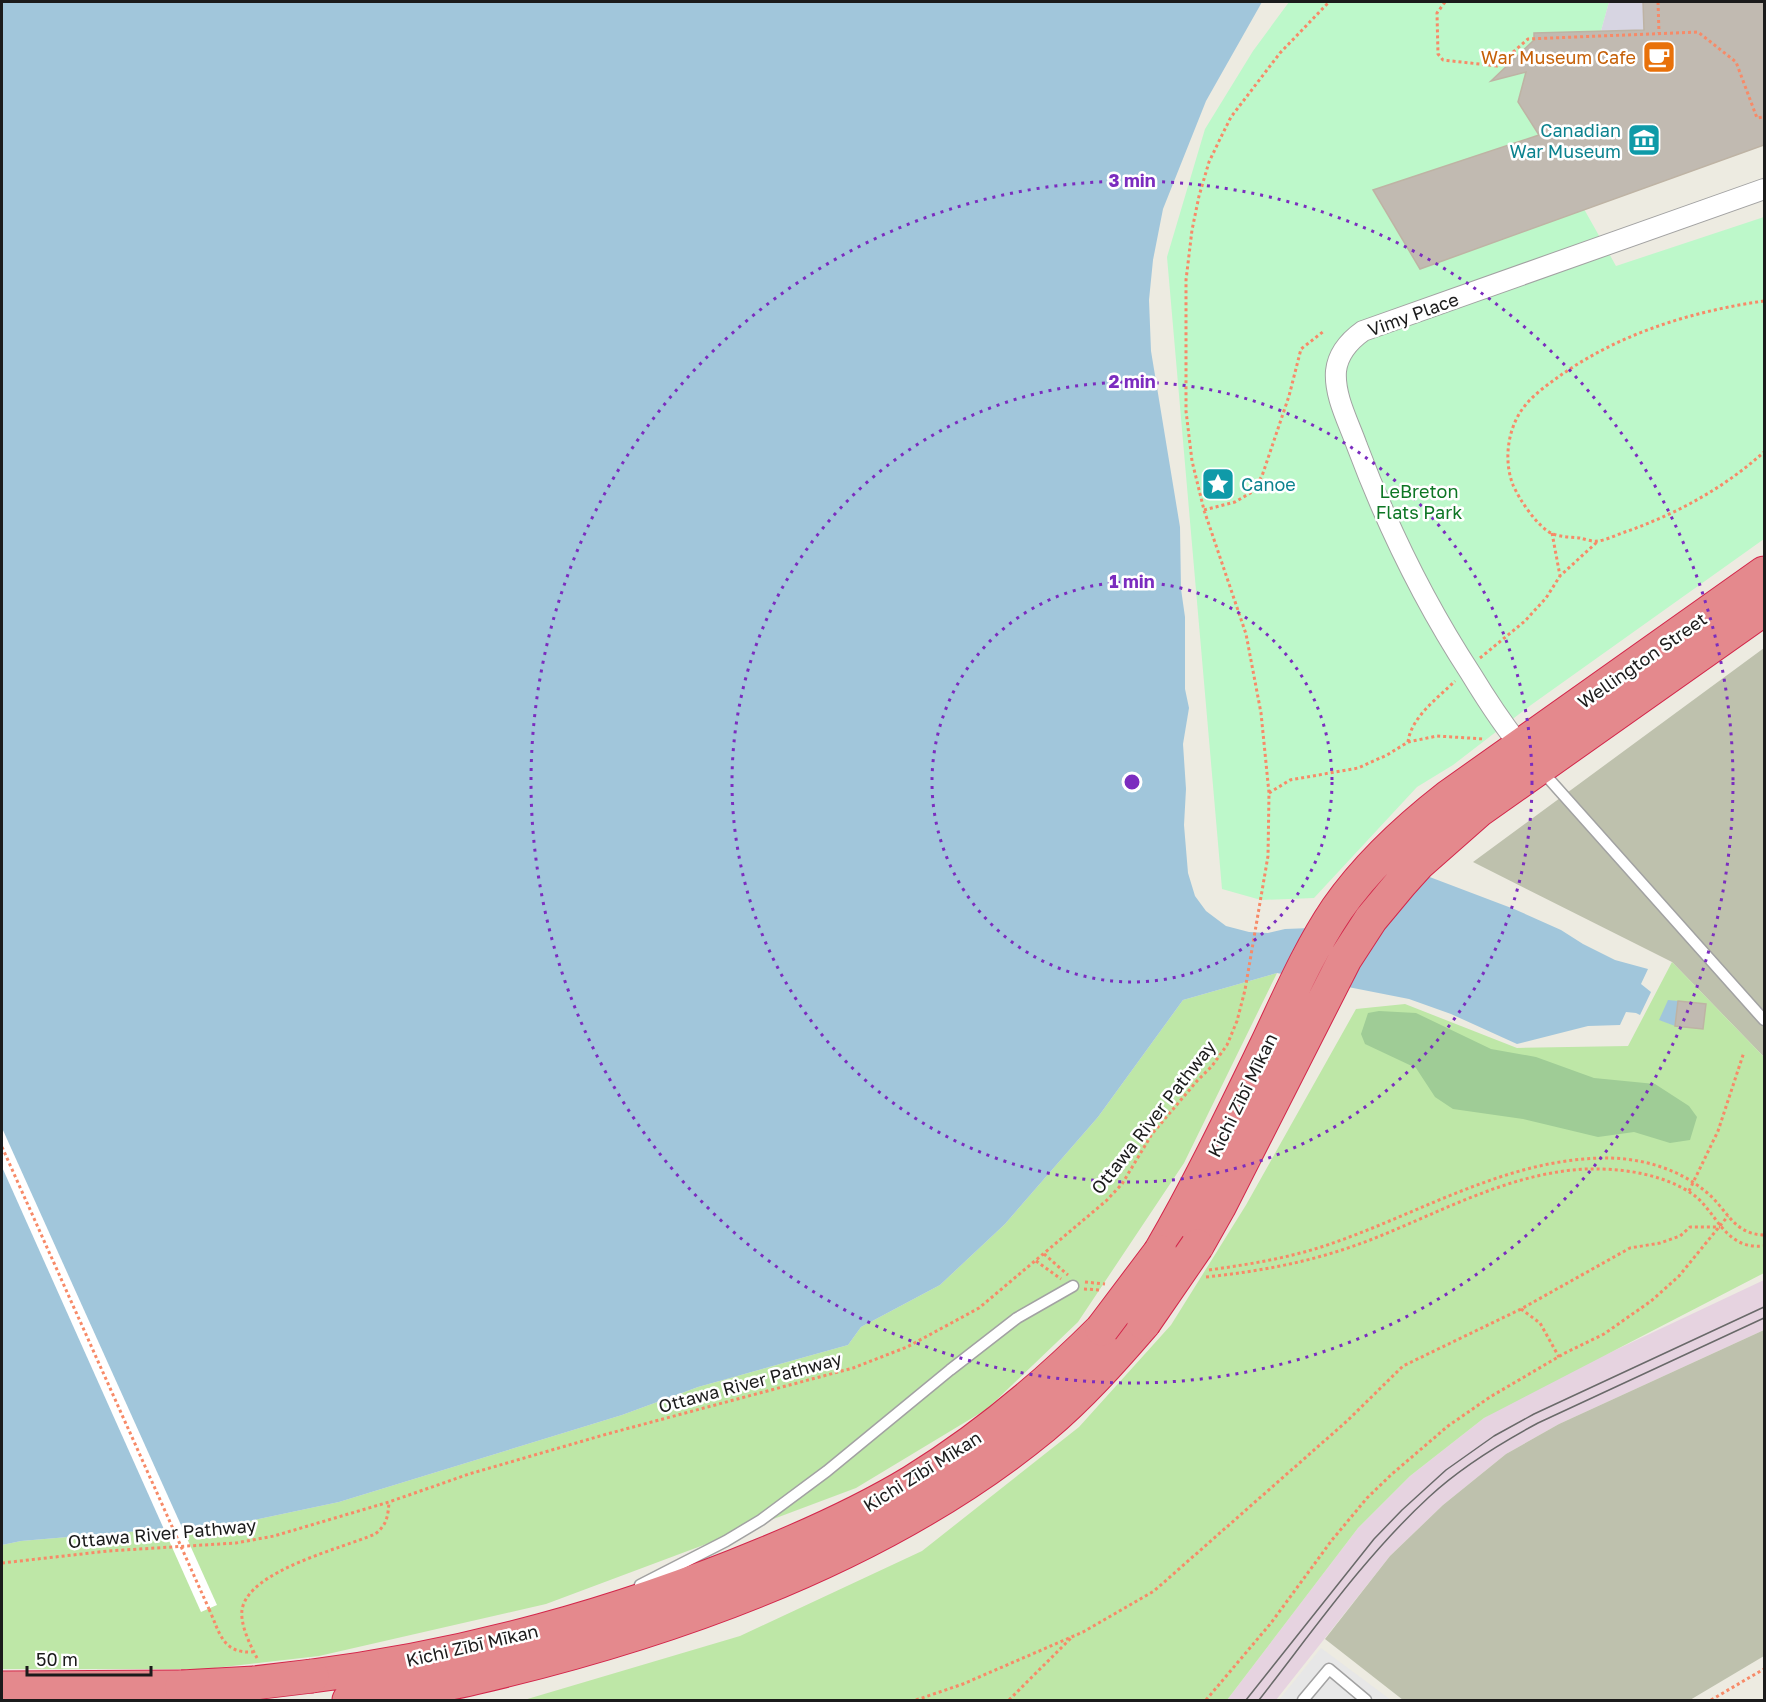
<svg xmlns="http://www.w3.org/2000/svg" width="1766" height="1702" font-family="'Golos Text',sans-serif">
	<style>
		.industrial { fill: #e6d3e0 }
		.construction { fill: #bec1ad }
		.grass { fill: #bee7a7 }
		.forest { fill: #9fcc96 }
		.park { fill: #bdf8ca }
		.parking { fill: #e7e7e7 }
		.plaza { fill: #d7d5e2 }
		.water { fill: #a1c6db }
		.pier { fill: #fff }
		.building { fill: #c1bab1; stroke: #beb3a4; stroke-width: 1.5 }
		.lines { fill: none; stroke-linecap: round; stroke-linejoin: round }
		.lane-casing { stroke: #a2a2a2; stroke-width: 13 }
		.street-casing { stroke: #a2a2a2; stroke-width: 22 }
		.highway-casing { stroke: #d3264a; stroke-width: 35 }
		.path { stroke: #f78a68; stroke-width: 3; stroke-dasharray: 3 3; stroke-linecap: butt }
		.lane { stroke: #fff; stroke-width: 10 }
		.street { stroke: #fff; stroke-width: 20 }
		.highway { stroke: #e4898d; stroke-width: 33 }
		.tram { stroke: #696969; stroke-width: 1.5 }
		.highway-bridge-casing { stroke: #d3264a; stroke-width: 35; stroke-linecap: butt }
		.path-bridge { stroke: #f78a68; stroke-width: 3; stroke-dasharray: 3 3; stroke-linecap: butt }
		.highway-bridge { stroke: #e4898d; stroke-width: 33 }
		.ring { fill: none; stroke: #7b2cbf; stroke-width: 3; stroke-dasharray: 3 6 }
		.labels { text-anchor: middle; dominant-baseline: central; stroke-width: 5; stroke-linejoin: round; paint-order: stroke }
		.food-label { font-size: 18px; fill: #c56008; stroke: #fff; text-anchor: end }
		.culture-label { font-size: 18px; fill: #0d838f; stroke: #fff; text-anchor: end }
		.street-label { font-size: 18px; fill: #1b1b1b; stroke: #fff }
		.park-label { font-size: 18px; fill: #0d7624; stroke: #fff }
		.centre { fill: #7b2cbf; stroke: #fff; stroke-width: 3 }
		.ring-label { font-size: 18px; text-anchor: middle; font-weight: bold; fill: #7b2cbf; stroke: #fff; stroke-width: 5; stroke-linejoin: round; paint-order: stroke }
	</style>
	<rect width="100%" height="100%" fill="#edebe1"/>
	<!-- industrial -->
	<path class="industrial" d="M1764 1280V1330L1559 1424 1506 1454 1443 1505 1390 1556 1276 1700H1227L1358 1528 1410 1476 1484 1418 1539 1386Z"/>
	<!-- construction -->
	<path class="construction" d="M1764 648V1057L1672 962 1473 862Z
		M1764 1330V1656L1690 1700H1403L1325 1639 1390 1556 1443 1505 1506 1454 1559 1424Z"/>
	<!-- grass -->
	<path class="grass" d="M1672 962 1764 1057V1273L1484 1418 1410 1476 1358 1528 1227 1700H524L740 1636 922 1551 1079 1427 1171 1325 1246 1205 1356 1009 1405 1004 1517 1048 1628 1046Z
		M1277 973 1184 1163 1078 1322 987 1409 856 1488 546 1604 319 1656 206 1669H2V1545L21 1541 245 1522 339 1502 622 1415 698 1387 848 1345 861 1327 940 1285 1005 1224 1098 1117 1183 1000Z"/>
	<!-- forest -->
	<path class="forest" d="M1379 1011 1416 1013 1491 1049 1536 1057 1594 1078 1655 1084 1689 1106 1697 1117 1690 1140 1670 1143 1634 1132 1598 1137 1523 1119 1453 1109 1435 1097 1416 1068 1365 1044 1361 1034 1368 1013Z"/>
	<!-- park -->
	<path class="park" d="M1289 2H1609L1601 31 1534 33V40L1492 80 1526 72 1518 102 1539 135 1373 191 1420 269 1584 209 1616 266 1764 217V539L1531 705 1453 765 1417 787 1314 898 1261 900 1222 889 1167 257 1205 129 1253 51Z"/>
	<!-- parking -->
	<path class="parking" d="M1321 1648 1391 1700H1279Z"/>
	<!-- plaza -->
	<path class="plaza" d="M1609 2H1643L1644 30 1601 31Z"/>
	<!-- water -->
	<path class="water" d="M2 2H1262L1206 101 1163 209 1153 260 1149 300 1151 351 1180 527 1181 589 1185 617V689L1189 708 1183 744 1186 789 1184 825 1188 873 1195 896 1206 911 1226 926 1249 932 1268 933 1285 929 1311 928 1368 874 1427 876 1514 909 1561 930 1583 944 1615 960 1648 969 1641 984 1651 992 1640 1015 1636 1013 1626 1012 1620 1025 1588 1026 1517 1044 1451 1014 1409 999 1277 973 1183 1000 1098 1117 1005 1224 940 1285 861 1327 848 1345 698 1387 622 1415 339 1502 245 1522 21 1541 2 1545Z
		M1668 1000 1678 1001 1675 1026 1659 1020Z"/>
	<!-- pier -->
	<path class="pier" d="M2 1128 217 1605 201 1612 2 1167Z"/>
	<!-- building -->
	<path class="building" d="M1643 2H1764V145L1420 269 1373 190 1539 135 1518 102 1526 72 1491 81 1534 40V33L1644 30Z
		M1678 1001 1706 1004 1703 1029 1675 1026Z"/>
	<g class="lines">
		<!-- lane casing -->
		<g class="lane-casing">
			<path id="lane" d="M1541 770 1764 1020
				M640 1585 726 1541 761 1520 827 1471 950 1370 1017 1318 1073 1286
				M1303 1700 1329 1669 1366 1700"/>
		</g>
		<!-- street casing -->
		<g class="street-casing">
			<path id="street" d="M1526 753C1505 728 1488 702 1471 674 1424 602 1387 526 1357 446 1349 423 1334 396 1336 371 1338 353 1349 341 1363 331L1764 189"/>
		</g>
		<!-- highway casing -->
		<g class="highway-casing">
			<path id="highway" d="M1197 1246 1219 1207 1345 959 1371 919 1401 883 1419 863 1478 811 1764 609
				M1160 1252C1199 1185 1232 1116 1266 1046 1288 1000 1308 952 1337 909 1367 866 1407 829 1448 797L1764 573
				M312 1676C465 1657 620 1614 762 1555 813 1534 864 1511 912 1482 982 1439 1044 1387 1102 1329
				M2 1688 182 1687
				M349 1700C390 1693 433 1688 474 1678 672 1632 884 1558 1043 1427 1080 1396 1113 1359 1144 1323"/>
		</g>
		<!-- path -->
		<path class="path" d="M1445 2 1437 13 1438 54 1443 60 1497 66 1528 39 1698 32 1736 62 1757 118 1764 117
			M1658 2 1659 33
			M1764 301C1693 311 1621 333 1561 375 1547 385 1531 396 1521 411 1507 432 1504 462 1513 485 1519 499 1538 528 1553 534 1561 537 1571 537 1580 538 1585 539 1592 542 1598 541 1607 540 1618 534 1628 531 1678 513 1724 488 1764 452
			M1204 510 1235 502 1252 492 1262 476 1289 396 1301 349 1324 331
			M1552 533 1560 576
			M1480 658 1525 621 1546 598 1560 576 1597 542
			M1408 742C1411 717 1439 697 1455 681
			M1269 793 1290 780 1358 768 1387 755 1408 742 1437 736 1484 739
			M1689 1191 1718 1131 1744 1052
			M1044 1254 1068 1275
			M1036 1261 1061 1279
			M1209 1270C1251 1264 1290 1258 1330 1244 1421 1213 1508 1158 1607 1158 1641 1158 1679 1169 1705 1191 1727 1208 1732 1234 1764 1235
			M1206 1277C1263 1271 1316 1261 1370 1240 1439 1213 1509 1173 1585 1169 1620 1168 1660 1173 1691 1193 1717 1210 1723 1250 1764 1246
			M1085 1282 1105 1284
			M1084 1289 1101 1290
			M1521 1309 1540 1323 1559 1357
			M2 1563 108 1551 236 1543 274 1536 389 1502 469 1474 607 1434 853 1368 907 1347 979 1308 1106 1201 1122 1184 1152 1134 1197 1081 1212 1066 1227 1045 1237 1021 1245 990 1268 856 1269 793 1261 713 1246 634 1204 510 1192 461 1186 411V280L1192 230 1199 196 1209 162 1220 139 1231 117 1280 53 1329 2
			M209 1609C220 1633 222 1654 254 1652
			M257 1658C250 1645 240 1624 242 1610 248 1570 344 1548 375 1534 387 1525 388 1516 389 1502
			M916 1700 963 1684 1083 1632 1154 1591 1347 1421 1403 1366 1521 1309 1630 1248 1660 1243 1680 1236 1690 1227H1720
			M1009 1700 1071 1638
			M1206 1700 1271 1623 1332 1540 1367 1498 1392 1474 1448 1426 1490 1397 1565 1353 1604 1334 1651 1301 1679 1276 1728 1216
			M1711 1700 1764 1669"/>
		<!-- lane -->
		<use href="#lane" class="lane"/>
		<!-- street -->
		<use href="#street" class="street"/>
		<!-- highway -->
		<use href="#highway" class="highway"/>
		<!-- tram -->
		<path class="tram" d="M1246 1700 1374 1539 1402 1510 1446 1470 1494 1436 1534 1414 1764 1307
			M1259 1700C1313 1631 1364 1557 1429 1497 1461 1467 1499 1444 1538 1423L1764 1318"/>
		<!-- highway-bridge casing -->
		<g class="highway-bridge-casing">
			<path id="highway-bridge" d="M1144 1323 1197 1246
				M1102 1329 1160 1252
				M182 1687 254 1683 312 1676"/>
		</g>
		<!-- path-bridge -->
		<path class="path-bridge" d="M2 1147 209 1609"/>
		<!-- highway-bridge -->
		<use href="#highway-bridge" class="highway-bridge"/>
	</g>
	<!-- distance rings -->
	<g class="ring">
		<circle cx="1132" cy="782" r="200"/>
		<circle cx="1132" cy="782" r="400"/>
		<circle cx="1132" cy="782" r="601"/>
	</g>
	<!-- icons -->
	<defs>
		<g id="cafe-square" transform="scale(1.725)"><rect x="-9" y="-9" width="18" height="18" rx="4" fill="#e8710a" stroke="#fff"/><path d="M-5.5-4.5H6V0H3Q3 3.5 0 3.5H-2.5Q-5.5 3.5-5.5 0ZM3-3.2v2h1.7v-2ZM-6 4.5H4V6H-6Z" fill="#fff"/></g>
		<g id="museum-square" transform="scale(1.725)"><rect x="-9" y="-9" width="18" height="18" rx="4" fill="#0f9aa8" stroke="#fff"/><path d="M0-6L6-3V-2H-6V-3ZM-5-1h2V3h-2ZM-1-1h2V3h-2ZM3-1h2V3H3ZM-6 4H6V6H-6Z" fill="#fff"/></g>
		<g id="sight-square" transform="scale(1.725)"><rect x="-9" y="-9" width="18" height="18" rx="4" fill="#0f9aa8" stroke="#fff"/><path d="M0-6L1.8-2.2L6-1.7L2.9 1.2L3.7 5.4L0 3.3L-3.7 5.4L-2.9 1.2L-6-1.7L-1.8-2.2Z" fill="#fff"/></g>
	</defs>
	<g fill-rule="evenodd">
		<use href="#cafe-square" x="1659" y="57"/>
		<use href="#museum-square" x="1644" y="140"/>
		<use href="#sight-square" x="1218" y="484"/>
	</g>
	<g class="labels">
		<!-- food labels -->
		<g class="food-label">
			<text x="1636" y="57">War Museum Cafe</text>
		</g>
		<!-- culture labels -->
		<g class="culture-label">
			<text x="1621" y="130">Canadian<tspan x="1621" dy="21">War Museum</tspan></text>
			<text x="1241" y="484" text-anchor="start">Canoe</text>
		</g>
		<!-- street labels -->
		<g class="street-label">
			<text transform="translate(1413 314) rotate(-20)">Vimy Place</text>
			<text transform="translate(1642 660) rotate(-35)">Wellington Street</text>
			<text transform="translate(1242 1095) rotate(-64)">Kichi Zībī Mīkan</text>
			<text transform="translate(1153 1117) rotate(-52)">Ottawa River Pathway</text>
			<text transform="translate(750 1382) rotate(-15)">Ottawa River Pathway</text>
			<text transform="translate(922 1471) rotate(-32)">Kichi Zībī Mīkan</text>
			<text transform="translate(162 1533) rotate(-5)">Ottawa River Pathway</text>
			<text transform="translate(472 1645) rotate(-13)">Kichi Zībī Mīkan</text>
		</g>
		<!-- park labels -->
		<g class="park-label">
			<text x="1419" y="491">LeBreton<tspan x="1419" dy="21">Flats Park</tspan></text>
		</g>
	</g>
	<circle cx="1132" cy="782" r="9" class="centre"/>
	<g class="ring-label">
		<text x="1132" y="187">3 min</text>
		<text x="1132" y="388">2 min</text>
		<text x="1132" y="588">1 min</text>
	</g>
	<!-- border -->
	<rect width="1766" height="1702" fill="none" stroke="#1b1b1b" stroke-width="6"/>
	<!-- scale -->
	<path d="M27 1666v9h124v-9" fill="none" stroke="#1b1b1b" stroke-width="3"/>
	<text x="36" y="1666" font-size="18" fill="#1b1b1b" stroke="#ffffff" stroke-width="4.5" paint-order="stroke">50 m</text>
</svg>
